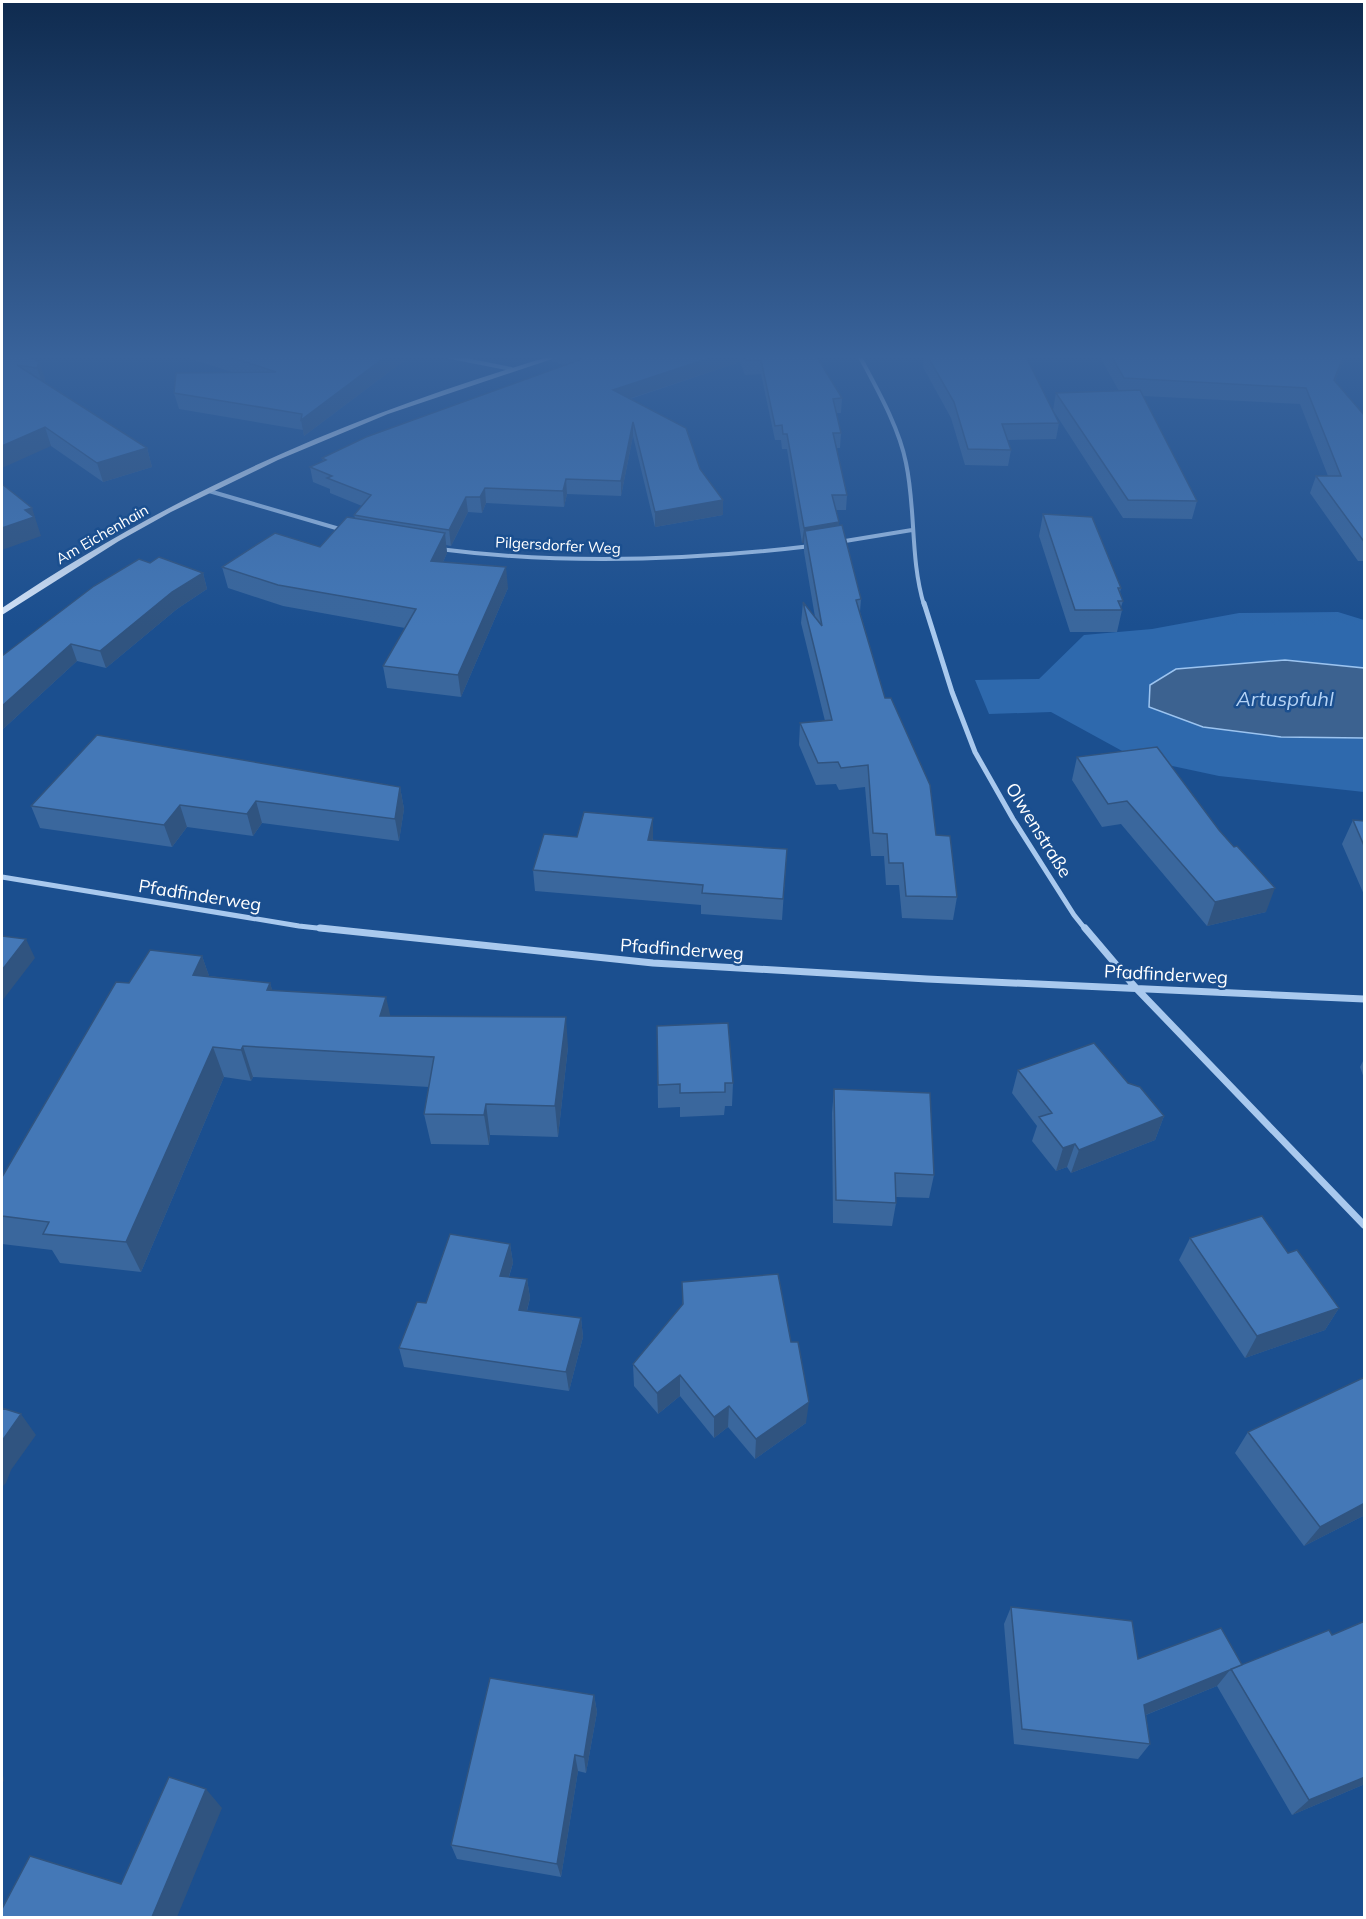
<svg xmlns="http://www.w3.org/2000/svg" width="1366" height="1919" font-family="Mulish,sans-serif">
	<style>
		.green { fill: #2e69ad }
		.water { fill: #3c6290; stroke: #9cc4f0; stroke-width: 1.5 }
		.lines { fill: none; stroke-linecap: round; stroke-linejoin: round }
		.street-far2 { stroke: #a9c9ee; stroke-width: 4 }
		.street-far1 { stroke: #a9c9ee; stroke-width: 5 }
		.street { stroke: #a9c9ee; stroke-width: 7 }
		.secondary { fill: #d6e6fa; fill-rule: evenodd }
		.wall { fill: #3a679d }
		.shaded-wall { fill: #305480 }
		.building { fill: #4478b7; stroke: #305480; stroke-width: 1.5 }
		.labels { text-anchor: middle; dominant-baseline: central; stroke-width: 5; stroke-linejoin: round; paint-order: stroke }
		.far-street-label { font-size: 15px; fill: #fff; stroke: #1b4f8f }
		.street-label { font-size: 18px; fill: #fff; stroke: #1b4f8f }
		.water-label { font-size: 20px; font-style: italic; fill: #b5d3f5; stroke: #1b4f8f }
	</style>
	<rect width="100%" height="100%" fill="#1b4f8f"/>
	<!-- green -->
	<path class="green" d="M1338 612 1364 620V668L1285 660 1149 707 1203 727 1281 737 1364 738V792L1219 776 1135 758 1051 712 989 714 975 680 1039 679 1084 635 1152 629 1239 613Z"/>
	<!-- water -->
	<path class="water" d="M1285 660 1364 668V738L1281 737 1203 727 1149 707 1150 685 1176 669Z"/>
	<g class="lines">
		<!-- street-far2 -->
		<path class="street-far2" d="M451 357 511 369
			M860 357C877 389 899 427 906 463 916 510 910 559 924 605
			M209 491 343 530
			M839 542 912 530
			M439 549C564 565 686 561 811 546"/>
		<!-- street-far1 -->
		<path class="street-far1" d="M924 603 952 692 975 752 1013 819 1074 915 1086 930
			M2 877 299 926 335 930"/>
		<!-- street -->
		<path class="street" d="M320 928 653 963 927 979 1364 999
			M1085 928 1135 987 1364 1225"/>
		<!-- secondary -->
		<path class="secondary" d="M548 357H558L388 414 278 460 171 512 119 541 2 615V608C174 492 349 416 548 357Z"/>
	</g>
	<!-- wall -->
	<path class="wall" d="M2 357H30L45 379 44 382 147 448 152 467 103 482 51 446Z
		M185 357H409L304 436 303 430 179 409 174 393 232 372Z
		M552 357H817L842 398 841 413H836L841 433 840 448H836L847 495 846 510H836L839 526 861 599 860 612 885 698 936 835 957 897 953 920 902 918 899 885H886L884 856H871L865 787 839 790 836 784 816 785 799 745 800 723 825 721 801 623 803 602 815 617 804 552V543H802L787 449H782L781 440H775L761 374 745 375 740 362 630 399 700 469 723 500V515L655 527 633 436 621 496 567 494 564 507 486 503 482 513 468 512 451 546 446 545 447 553 443 562 508 588 461 697 387 688 383 666 405 628 283 606 228 588 222 567 320 547 355 518 354 515 362 506 330 493V489L313 482 310 467 323 461 322 458 563 365 552 361Z
		M924 357H1026L1059 423 1056 439 1007 440 1011 450 1008 466 965 465 951 418 923 367Z
		M1100 357H1345L1335 381 1365 416V561H1358L1310 493 1316 476H1328L1300 404 1143 396 1197 501 1192 519 1123 518 1053 410 1056 393 1119 391Z
		M1043 514 1121 588 1120 592 1123 601 1121 607 1122 610 1117 632H1070L1039 536Z
		M150 563 203 573 207 589 177 609 106 668 77 661 2 730V656Z
		M1077 757 1219 830 1266 912 1207 926 1121 824 1102 827 1072 780Z
		M400 787 404 809 399 841 262 823 253 836 187 827 172 847 40 828 31 806Z
		M1353 820 1365 821V897L1342 844Z
		M577 837 653 838V840L787 849 782 920 701 914V905L535 891 533 870Z
		M202 956 209 976 270 983 272 990 390 1016 568 1047 558 1137 490 1135 489 1145 431 1144 424 1114 429 1087 253 1077 251 1081 224 1077 141 1272 60 1263 52 1250 2 1244V1177L129 983Z
		M657 1026 733 1083 732 1106H725L724 1115 680 1117V1107L658 1108Z
		M1365 1057V1081L1360 1067Z
		M1018 1070 1128 1083 1164 1116 1155 1140 1071 1173 1067 1167 1056 1171 1032 1141 1037 1126 1012 1093Z
		M834 1089 934 1175 929 1198 896 1197V1203L892 1226 833 1223 832 1113Z
		M1190 1238 1288 1253 1339 1308 1325 1330 1245 1358 1179 1260Z
		M510 1244 513 1263 509 1277 527 1279 530 1298 527 1311 581 1318 583 1337 569 1391 404 1367 399 1348 426 1303Z
		M682 1282 806 1423 755 1459 728 1427 714 1438 680 1396 658 1414 634 1386 633 1364 682 1305Z
		M1365 1377V1515L1304 1546 1235 1453 1248 1432Z
		M1011 1607 1138 1659 1242 1665 1365 1784 1292 1815 1217 1686 1146 1715 1150 1744 1138 1759 1014 1744 1004 1624Z
		M594 1695 597 1712 586 1773 578 1771 561 1877 457 1859 451 1845Z"/>
	<!-- shaded-wall -->
	<path class="shaded-wall" d="M385 357H409L304 436 301 420Z
		M713 357H740V362L613 404V390Z
		M1343 357H1345L1328 396 1334 380Z
		M39 362 45 379 43 386 37 368Z
		M633 422V436L621 496V481Z
		M45 427 51 446 2 468V446Z
		M147 448 152 467 103 482 97 463Z
		M566 479 567 494 564 507 563 491Z
		M485 488 486 503 482 513 480 497Z
		M466 497 468 512 451 546 449 530Z
		M723 500V515L655 527V512Z
		M32 508 41 536 2 550V528L25 510Z
		M839 522 838 538 805 531 804 543H802L804 528Z
		M445 533 447 553 434 582 431 561Z
		M506 567 508 588 461 697 458 675Z
		M203 573 207 589 177 609 106 668 100 651 172 592Z
		M71 644 77 661 2 730V706Z
		M400 787 404 809 399 841 395 819Z
		M256 801 262 823 253 836 247 814Z
		M180 805 187 827 172 847 164 825Z
		M653 818V838L648 861V840Z
		M1275 888 1266 912 1207 926 1215 902Z
		M26 939 35 958 2 1001V970Z
		M202 956 213 987 193 975Z
		M270 983 280 1014 267 990Z
		M386 997 393 1027 380 1016Z
		M566 1017 568 1047 558 1137 555 1106Z
		M243 1046 253 1077 251 1081 241 1050Z
		M213 1047 224 1077 141 1272 126 1242Z
		M486 1104 490 1135 489 1145 484 1115Z
		M1164 1116 1155 1140 1071 1173 1079 1150Z
		M1075 1144 1067 1167 1056 1171 1063 1148Z
		M510 1244 513 1263 503 1295 500 1276Z
		M527 1279 530 1298 522 1329 519 1310Z
		M1339 1308 1325 1330 1245 1358 1257 1336Z
		M581 1318 583 1337 569 1391 566 1372Z
		M680 1375V1396L658 1414 657 1393Z
		M809 1402 806 1423 755 1459 756 1439Z
		M729 1406 728 1427 714 1438V1417Z
		M21 1414 36 1435 11 1470 6 1483 2 1487V1441Z
		M1365 1503V1515L1304 1546 1320 1527Z
		M1230 1670 1217 1686 1133 1720 1144 1705Z
		M594 1695 597 1712 586 1773 584 1757Z
		M575 1755 578 1771 561 1877 557 1864Z
		M2 1770 4 1780 2 1785Z
		M1365 1777V1784L1292 1815 1309 1800Z
		M206 1789 222 1808 177 1917H152Z"/>
	<!-- building -->
	<path class="building" d="M2 357H30L39 362 37 368 17 365 147 448 97 463 45 427 2 446Z
		M230 357H385L301 420 302 414 174 393 176 373 276 372Z
		M577 357H713L613 390 686 428 700 469 723 500 655 512 633 422 621 481 566 479 563 491 485 488 480 497H466L449 530 377 519 354 515 371 495 327 478 332 476 310 467 326 460 322 458 366 437 582 359Z
		M744 357H817L842 398 833 399 841 433H833L847 495H832L839 522 804 528 787 434H783L782 425 775 426 761 360H745Z
		M928 357H1026L1059 423 1002 424 1011 450 968 449 954 402Z
		M1112 357H1343L1334 380 1365 416V543L1316 476H1341L1306 388 1124 378Z
		M1140 390 1197 501 1128 500 1056 393Z
		M2 484 32 508 25 510 34 517 2 528Z
		M1043 514 1092 517 1121 588H1118L1123 601H1118L1122 610H1075Z
		M347 517 445 533 431 561 506 567 458 675 383 666 416 609 278 585 222 567 275 533 320 547Z
		M842 525 861 599 856 600 885 698H891L930 785 936 835 950 836 957 897 906 896 903 863H889L887 834 873 833 868 765 841 768 838 762 818 763 800 723 832 720 803 602 822 626 805 531Z
		M159 557 203 573 172 592 100 651 71 644 2 706V656L94 586 139 559 150 563Z
		M97 735 400 787 395 819 256 801 247 814 180 805 164 825 31 806Z
		M1157 747 1219 830 1234 847 1237 846 1275 888 1215 902 1127 801 1108 804 1077 757Z
		M584 812 653 818 648 840 787 849 783 899 702 893 703 885 533 870 544 834 577 837Z
		M1353 820 1365 821V848Z
		M2 936 26 939 2 970Z
		M150 950 202 956 193 975 270 983 267 990 386 997 380 1016 566 1017 555 1106 486 1104 484 1115 424 1114 434 1057 243 1046 241 1050 213 1047 126 1242 43 1234 49 1222 2 1216V1177L116 982 129 983Z
		M728 1023 733 1083H725V1092L680 1093V1084L658 1085 657 1026Z
		M1094 1043 1128 1083 1140 1087 1164 1116 1079 1150 1075 1144 1063 1148 1039 1117 1052 1113 1018 1070Z
		M834 1089 930 1093 934 1175 895 1173 896 1203 836 1200Z
		M1262 1216 1288 1253 1297 1250 1339 1308 1257 1336 1190 1238Z
		M450 1234 510 1244 500 1276 527 1279 519 1310 581 1318 566 1372 399 1348 417 1302 426 1303Z
		M778 1274 791 1342H798L809 1402 756 1439 729 1406 714 1417 680 1375 657 1393 633 1364 683 1304 682 1282Z
		M1365 1377V1503L1320 1527 1248 1432Z
		M2 1408 21 1414 2 1441Z
		M1011 1607 1132 1621 1138 1659 1221 1628 1242 1665 1144 1705 1150 1744 1022 1729Z
		M1365 1621V1777L1309 1800 1231 1669 1329 1630 1332 1635Z
		M490 1678 594 1695 584 1757 575 1755 557 1864 451 1845Z
		M169 1777 206 1789 152 1917H154H2V1909L30 1856 121 1884Z"/>
	<!-- sky -->
	<linearGradient id="sky" x2="0" y2="1"><stop stop-color="#0f2b4f"/><stop offset="0.57" stop-color="#39639b"/><stop offset="1" stop-color="#39639b" stop-opacity="0"/></linearGradient>
	<rect width="1366" height="626" fill="url(#sky)"/>
	<g class="labels">
		<!-- far-street labels -->
		<g class="far-street-label">
			<text transform="translate(102 534) rotate(-30)">Am Eichenhain</text>
			<text transform="translate(558 545) rotate(3)">Pilgersdorfer Weg</text>
		</g>
		<!-- street labels -->
		<g class="street-label">
			<text transform="translate(1039 830) rotate(58)">Olwenstraße</text>
			<text transform="translate(200 895) rotate(9)">Pfadfinderweg</text>
			<text transform="translate(682 949) rotate(4)">Pfadfinderweg</text>
			<text transform="translate(1166 974) rotate(3)">Pfadfinderweg</text>
		</g>
		<!-- water labels -->
		<g class="water-label">
			<text x="1285" y="698">Artuspfuhl</text>
		</g>
	</g>
	<!-- border -->
	<rect width="1366" height="1919" fill="none" stroke="#ffffff" stroke-width="6"/>
</svg>
